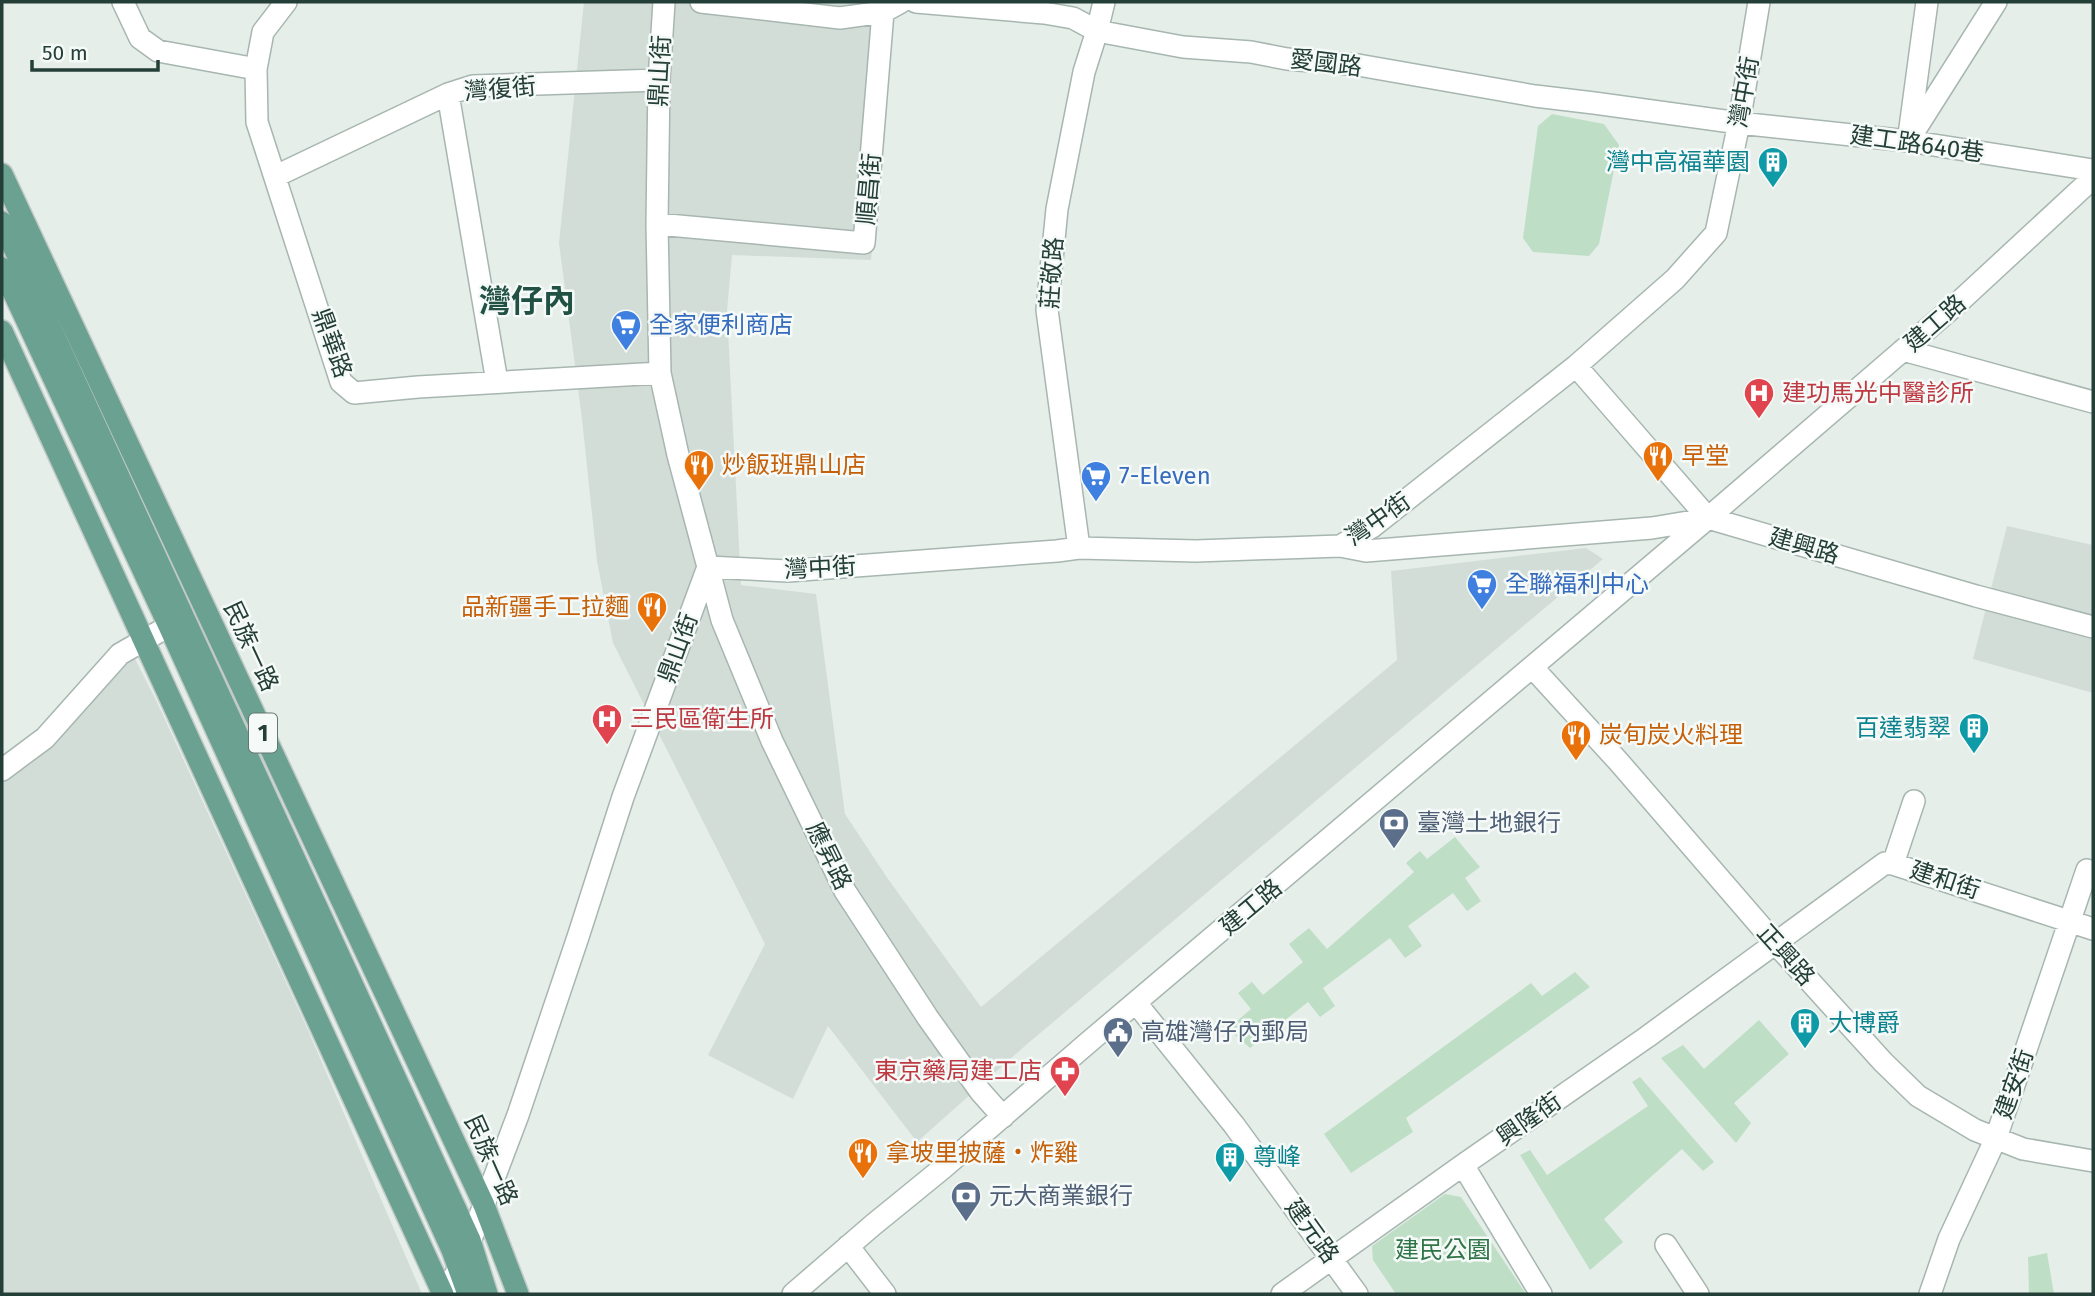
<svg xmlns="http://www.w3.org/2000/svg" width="2095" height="1296" font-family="'Fira Sans','Noto Sans TC',sans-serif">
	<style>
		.built { fill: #d3ddd8 }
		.green { fill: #bfdec6 }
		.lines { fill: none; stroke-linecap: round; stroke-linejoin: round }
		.minor-casing { stroke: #a7b6b0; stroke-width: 24 }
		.major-casing { stroke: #c2c9c7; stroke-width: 24 }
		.minor { stroke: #fff; stroke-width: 21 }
		.major { stroke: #6ba191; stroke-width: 21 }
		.labels { text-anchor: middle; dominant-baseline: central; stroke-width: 5; stroke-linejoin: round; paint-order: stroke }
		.shield { fill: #f5faf8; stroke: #637771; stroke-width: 2 }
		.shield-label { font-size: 23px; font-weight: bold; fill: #243f37 }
		.street-label { font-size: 24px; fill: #243f37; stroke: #f5faf8 }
		.culture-label { font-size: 24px; fill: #0d838f; stroke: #f5faf8; text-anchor: end }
		.shop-label { font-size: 24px; fill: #366cbe; stroke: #f5faf8; text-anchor: start }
		.health-label { font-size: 24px; fill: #be3a42; stroke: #f5faf8; text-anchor: start }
		.food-label { font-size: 24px; fill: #c56008; stroke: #f5faf8; text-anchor: start }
		.service-label { font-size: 24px; fill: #4e5e75; stroke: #f5faf8; text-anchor: start }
		.park-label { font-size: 24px; fill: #307548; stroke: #f5faf8 }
		.district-label { font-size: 32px; font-weight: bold; fill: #215143; stroke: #f5faf8 }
	</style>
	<rect width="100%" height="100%" fill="#e5eee9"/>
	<!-- built -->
	<path class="built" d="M584 2H893L871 260 732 255 727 311 741 585 816 594 845 814 888 879 981 1007 1397 660 1391 571 1586 548 1603 559 1026 1045 917 1142 828 1026 793 1099 708 1055 765 944 613 643 597 561 582 419 559 243Z
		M2007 526 2093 545V693L1973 659Z
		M131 651 156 700 307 1028 422 1294H2V770Z"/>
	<!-- green -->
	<path class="green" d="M1552 114 1604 124 1619 145 1599 244 1589 256 1533 252 1523 238 1538 126Z
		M1455 837 1480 867 1465 878 1481 901 1467 911 1453 893 1408 926 1422 946 1405 958 1390 938 1323 988 1335 1006 1320 1017 1308 1002 1250 1048 1228 1029 1251 1009 1238 993 1252 982 1263 995 1303 962 1289 944 1309 928 1327 949 1414 872 1406 863 1420 851 1427 859Z
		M1575 972 1590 987 1406 1118 1413 1132 1351 1173 1324 1134 1531 983 1542 996Z
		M1759 1020 1789 1054 1734 1103 1751 1123 1736 1143 1661 1058 1683 1045 1704 1069Z
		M1640 1077 1714 1162 1703 1171 1682 1149 1604 1219 1623 1242 1590 1270 1520 1155 1530 1150 1547 1175 1648 1106 1632 1082Z
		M1445 1194 1461 1197 1526 1294H1396L1373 1260 1372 1246Z
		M2047 1253 2054 1294H2029L2028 1257Z"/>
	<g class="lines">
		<!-- minor casing -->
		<g class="minor-casing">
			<path id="minor" d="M123 2 140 38 158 51 256 69
				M286 2 263 32 256 69 257 122 341 382 354 393 418 387 660 373
				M701 2 840 18 883 12 901 2
				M916 2 1044 13 1073 18 1097 31 1183 47 1251 52 1287 59 1358 65 1535 96 1594 103 1739 123 1908 141 2093 170
				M448 94 497 382
				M1909 135 1927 2
				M1908 141 1996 2
				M276 176 448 94 473 86 659 80
				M657 224 864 243 883 12
				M1903 350 2093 402
				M1576 366 1708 518 1976 596 2093 627
				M1340 546 1366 551 1652 528 1706 519
				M1079 548 1047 310 1057 209 1084 72 1097 31 1104 2
				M1533 668 1618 761 1776 944 1883 1062 1918 1096 1975 1130 2023 1149 2093 1161
				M2 770 45 738 120 654 169 626
				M1893 864 1914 801
				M1136 1003 1234 1125 1357 1294
				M1003 1117 980 1091 928 1018 845 891 772 741 722 620 708 567 788 571 1057 551 1079 548 1196 551 1340 546 1372 527 1576 366 1675 279 1716 233 1739 123 1759 2
				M1463 1165 1541 1294
				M1666 1245 1698 1294
				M848 1246 885 1294
				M442 1294 460 1268 518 1115 578 937 623 797 708 567 678 455 660 373 657 224 659 80 664 2
				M793 1294 873 1225 943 1168 1090 1041 1708 518 1959 302 2093 178
				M1282 1294 1463 1165 1647 1037 1885 863 1893 864 2093 929
				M1930 1294 1949 1239 1996 1138 2087 870"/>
		</g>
		<!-- major casing -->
		<g class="major-casing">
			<path id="major" d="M2 174 484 1205 518 1294
				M2 222 470 1240 487 1294
				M2 268 169 626 452 1250 468 1294
				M2 331 443 1294"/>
		</g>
		<!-- minor -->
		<use href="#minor" class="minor"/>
		<!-- major -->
		<use href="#major" class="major"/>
	</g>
	<!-- icons -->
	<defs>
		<g id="building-pin" transform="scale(1.575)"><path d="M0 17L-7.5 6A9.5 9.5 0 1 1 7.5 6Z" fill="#0f9aa8" stroke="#f5faf8"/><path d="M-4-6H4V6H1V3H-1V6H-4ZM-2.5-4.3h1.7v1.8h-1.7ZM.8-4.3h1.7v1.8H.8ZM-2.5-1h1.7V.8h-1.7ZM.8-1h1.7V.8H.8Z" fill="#fff"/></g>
		<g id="supermarket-pin" transform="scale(1.575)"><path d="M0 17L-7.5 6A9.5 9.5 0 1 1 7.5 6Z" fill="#3f7fe0" stroke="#f5faf8"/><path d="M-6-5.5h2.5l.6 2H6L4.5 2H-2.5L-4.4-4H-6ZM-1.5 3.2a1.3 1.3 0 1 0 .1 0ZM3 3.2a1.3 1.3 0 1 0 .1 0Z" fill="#fff"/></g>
		<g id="hospital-pin" transform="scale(1.575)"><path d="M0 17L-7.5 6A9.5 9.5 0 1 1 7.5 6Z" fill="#e0444e" stroke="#f5faf8"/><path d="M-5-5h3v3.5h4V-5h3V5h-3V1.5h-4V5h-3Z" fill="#fff"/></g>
		<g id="restaurant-pin" transform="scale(1.575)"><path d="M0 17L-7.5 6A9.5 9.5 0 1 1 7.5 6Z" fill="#e8710a" stroke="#f5faf8"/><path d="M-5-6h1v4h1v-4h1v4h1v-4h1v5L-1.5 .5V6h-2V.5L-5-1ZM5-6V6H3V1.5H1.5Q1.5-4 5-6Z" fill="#fff"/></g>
		<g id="bank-pin" transform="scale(1.575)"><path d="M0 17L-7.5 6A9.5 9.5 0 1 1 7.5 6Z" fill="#5c6f8a" stroke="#f5faf8"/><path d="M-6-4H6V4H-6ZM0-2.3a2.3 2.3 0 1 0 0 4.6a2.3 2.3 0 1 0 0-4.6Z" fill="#fff"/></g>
		<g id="civic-pin" transform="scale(1.575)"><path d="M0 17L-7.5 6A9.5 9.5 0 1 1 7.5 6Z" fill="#5c6f8a" stroke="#f5faf8"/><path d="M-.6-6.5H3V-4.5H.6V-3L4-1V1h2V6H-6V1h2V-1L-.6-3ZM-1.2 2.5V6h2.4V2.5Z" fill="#fff"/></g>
		<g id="pharmacy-pin" transform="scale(1.575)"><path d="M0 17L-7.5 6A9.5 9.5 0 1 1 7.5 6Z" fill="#e0444e" stroke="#f5faf8"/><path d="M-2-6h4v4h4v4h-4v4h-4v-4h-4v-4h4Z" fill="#fff"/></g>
	</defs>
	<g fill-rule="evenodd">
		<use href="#building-pin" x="1773" y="162"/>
		<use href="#supermarket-pin" x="626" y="325"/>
		<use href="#hospital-pin" x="1759" y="393"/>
		<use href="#restaurant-pin" x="1658" y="456"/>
		<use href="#restaurant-pin" x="699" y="465"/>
		<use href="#supermarket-pin" x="1096" y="476"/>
		<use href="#supermarket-pin" x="1482" y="584"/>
		<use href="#restaurant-pin" x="652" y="607"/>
		<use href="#hospital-pin" x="607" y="719"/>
		<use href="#building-pin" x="1974" y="728"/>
		<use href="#restaurant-pin" x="1576" y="735"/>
		<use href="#bank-pin" x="1394" y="823"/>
		<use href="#building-pin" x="1805" y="1023"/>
		<use href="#civic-pin" x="1118" y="1032"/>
		<use href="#pharmacy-pin" x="1065" y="1071"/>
		<use href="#restaurant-pin" x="863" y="1153"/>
		<use href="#building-pin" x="1230" y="1157"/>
		<use href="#bank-pin" x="966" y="1196"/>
	</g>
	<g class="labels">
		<!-- shield labels -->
		<rect class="shield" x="249" y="713.5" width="28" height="39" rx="5"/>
		<g class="shield-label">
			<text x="263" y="733">1</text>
		</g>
		<!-- street labels -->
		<g class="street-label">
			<text transform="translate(1326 63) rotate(7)">愛國路</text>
			<text transform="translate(660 71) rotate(-87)">鼎山街</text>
			<text transform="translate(500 89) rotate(-5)">灣復街</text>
			<text transform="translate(1744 92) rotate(-80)">灣中街</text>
			<text transform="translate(1917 144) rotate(8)">建工路640巷</text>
			<text transform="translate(869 189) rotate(-85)">順昌街</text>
			<text transform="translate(1052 273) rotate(-86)">莊敬路</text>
			<text transform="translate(1935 323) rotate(-41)">建工路</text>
			<text transform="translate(332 343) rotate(70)">鼎華路</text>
			<text transform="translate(1378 519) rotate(-35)">灣中街</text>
			<text transform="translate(1804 546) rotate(16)">建興路</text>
			<text transform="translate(820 568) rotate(-3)">灣中街</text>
			<text transform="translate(251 646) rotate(65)">民族一路</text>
			<text transform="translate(678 648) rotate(-70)">鼎山街</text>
			<text transform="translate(829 856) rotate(64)">應昇路</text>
			<text transform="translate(1945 880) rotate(18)">建和街</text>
			<text transform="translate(1251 907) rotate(-40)">建工路</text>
			<text transform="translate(1786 955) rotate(48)">正興路</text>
			<text transform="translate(2014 1084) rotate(-71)">建安街</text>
			<text transform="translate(1529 1119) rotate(-35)">興隆街</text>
			<text transform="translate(491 1160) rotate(66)">民族一路</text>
			<text transform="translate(1312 1231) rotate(54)">建元路</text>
		</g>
		<!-- culture labels -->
		<g class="culture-label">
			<text x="1750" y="162">灣中高福華園</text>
			<text x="1951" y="728">百達翡翠</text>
			<text x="1828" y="1023" text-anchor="start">大博爵</text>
			<text x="1253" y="1157" text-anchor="start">尊峰</text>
		</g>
		<!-- shop labels -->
		<g class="shop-label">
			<text x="649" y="325">全家便利商店</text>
			<text x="1119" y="476">7-Eleven</text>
			<text x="1505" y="584">全聯福利中心</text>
		</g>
		<!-- health labels -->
		<g class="health-label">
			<text x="1782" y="393">建功馬光中醫診所</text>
			<text x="630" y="719">三民區衛生所</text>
			<text x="1042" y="1071" text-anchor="end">東京藥局建工店</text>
		</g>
		<!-- food labels -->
		<g class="food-label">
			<text x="1681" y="456">早堂</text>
			<text x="722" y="465">炒飯班鼎山店</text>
			<text x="629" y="607" text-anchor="end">品新疆手工拉麵</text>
			<text x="1599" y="735">炭旬炭火料理</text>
			<text x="886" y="1153">拿坡里披薩‧炸雞</text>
		</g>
		<!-- service labels -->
		<g class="service-label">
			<text x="1417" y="823">臺灣土地銀行</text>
			<text x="1141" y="1032">高雄灣仔內郵局</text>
			<text x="989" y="1196">元大商業銀行</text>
		</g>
		<!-- park labels -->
		<g class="park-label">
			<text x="1443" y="1250">建民公園</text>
		</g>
		<!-- district labels -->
		<g class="district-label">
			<text x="527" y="301">灣仔內</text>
		</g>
	</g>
	<!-- border -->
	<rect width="2095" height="1296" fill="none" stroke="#243f37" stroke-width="7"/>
	<!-- scale -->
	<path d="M32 60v10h126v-10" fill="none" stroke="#243f37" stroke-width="3.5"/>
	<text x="42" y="60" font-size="21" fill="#243f37" stroke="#f5faf8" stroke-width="5" paint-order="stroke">50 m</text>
</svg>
